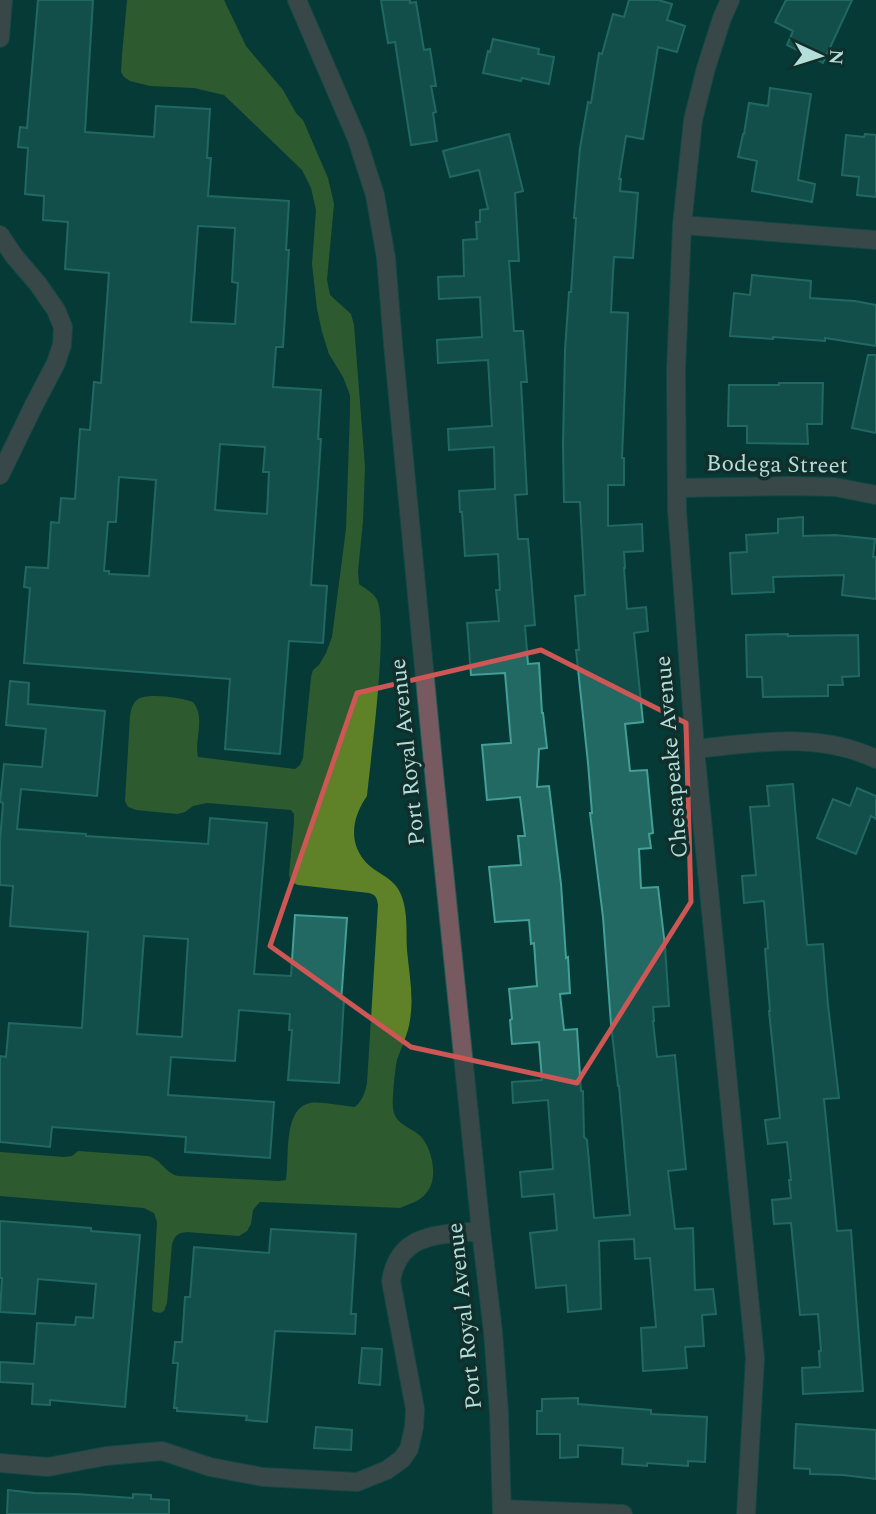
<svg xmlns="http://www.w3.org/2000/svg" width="876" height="1514" font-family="Spectral,serif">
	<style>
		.water { fill: #5f8127 }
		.building { fill: #226963; stroke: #439f97; stroke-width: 2; fill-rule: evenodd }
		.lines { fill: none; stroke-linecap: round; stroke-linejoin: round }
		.minor-casing { stroke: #245854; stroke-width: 20 }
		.minor { stroke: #775a5f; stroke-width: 18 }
		.marked { fill: none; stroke: #ce5654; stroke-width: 5; stroke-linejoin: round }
		.labels { text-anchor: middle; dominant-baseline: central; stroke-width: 7; stroke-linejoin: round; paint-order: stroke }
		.street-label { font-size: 23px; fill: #b4ded9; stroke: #112e2b }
	</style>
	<rect width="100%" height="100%" fill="#053a37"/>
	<!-- water -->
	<path class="water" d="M127 0H224L246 46 283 90 296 113 303 120 328 178 334 204 327 280 330 295 351 314 354 325 365 467 363 521 358 571 359 584C364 588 372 592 376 598 390 617 370 764 367 796 353 816 348 840 364 860 376 875 395 876 402 897 408 914 406 932 407 950 409 973 414 996 410 1020 408 1034 402 1046 397 1060 395 1069 392 1100 393 1108 395 1124 408 1126 418 1134 432 1145 439 1178 427 1192 421 1201 409 1204 400 1208L260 1202 253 1210 251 1224 247 1231 239 1236 187 1232C178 1233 175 1235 172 1244L167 1303 164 1311 160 1313 154 1312 152 1310 157 1222 154 1213 144 1208 0 1196V1152L64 1157 72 1156 78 1151 148 1156C161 1159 165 1173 178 1176L279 1181 286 1180C290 1160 282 1109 310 1103 316 1101 345 1106 355 1107 363 1100 365 1092 367 1083L378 905C377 898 376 895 369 893L298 885 291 882 289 875 294 822V814L291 810 207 803 193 806 185 812 177 814 136 810 128 807 125 801 130 716C131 710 132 704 137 700 145 692 183 698 193 702 206 718 194 739 198 757L295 769 300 765 303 758 311 677 313 670 319 665 326 653 332 637 346 529 350 411V395L343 377 329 354 322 332 317 309 312 264 316 210 311 188 302 170 224 95 194 88 150 86 130 81 124 77 121 72 122 55Z"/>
	<!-- building -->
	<path class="building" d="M38 0H93L85 132 154 137 156 106 210 109 207 158H211L208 196 289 201 286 250H289L283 347H276L273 387 321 390 318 439H321L311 585 327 586 323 643 289 641 280 754 225 749 230 679 24 663 30 588 24 587 26 567 48 568 51 522 59 523 61 498 75 499 80 429 90 430 94 382 101 383 109 273 65 269 68 222 43 220 44 196 25 194 28 148 18 147 20 127 27 128ZM198 226 235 228 232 282 238 283 235 324 191 322ZM220 444 265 447 263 472H269L267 514 215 510ZM119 477 156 480 149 576 109 574V571H104L108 522H116Z
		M381 0H410V3L416 2 424 50 430 49 436 86H431L436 112 433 113 437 141 411 145 395 42 388 43Z
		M629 0H658L672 4 667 20 685 26 677 52 658 47 643 139 626 136 619 179H621L620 191 638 193 633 258 614 257 613 273 611 312 628 313 622 458H624V485H608V526L642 524 643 551 624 552 625 568H624L627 609 646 607 648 631 634 633 643 722 625 724 630 771 647 770 653 833 649 834 651 848 639 849 641 888 658 887 665 946 669 1006 653 1007 654 1021H653L657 1057 675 1055 686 1169 668 1171 675 1229 693 1228 695 1290 713 1289 716 1314 702 1315 704 1346 685 1347 687 1368 643 1371 641 1328 656 1327 650 1258 635 1259 634 1239 599 1241 601 1309 568 1312 566 1285 536 1288 530 1233 557 1230 554 1194 522 1197 520 1172 553 1169 548 1100 513 1103 512 1082 542 1080 539 1042 512 1044 510 1020 512 1019 509 989 537 986 534 943 531 944 529 920 495 922 489 867 521 865 518 836H525L520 797 487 800 482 745 511 743 505 673 471 675 467 623 499 621 496 590H500L498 554 465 556 462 512H460L459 491 495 489 494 447 449 450 448 429 492 426 488 360 438 363 437 340 482 337 480 297 439 299 438 277 464 276 463 240 477 239 476 222H480V210L488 209 479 170 450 177 443 151 509 134 523 191 515 193 519 261H509L514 331H523L527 382H521L527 494 515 495 518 539H528L535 625 525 626 528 664 539 663 542 713H543L547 748 539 749 537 787 549 786 561 884 566 958 568 957 570 993 560 994 564 1030 577 1029 581 1091H583L584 1137 587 1140 594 1218 630 1215 619 1086H618L611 1024 603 917 590 813H592L588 763 576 650H579L575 596 585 595 580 502H564L563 444 565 350 569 292H571L576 218H574L580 148 588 102 591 103 599 53 602 54 613 14 624 17Z
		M786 0H852L823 63 787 45 793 31 775 22Z
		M493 39 539 49 538 54 554 57 549 84 522 78 521 81 483 73 488 51 490 52Z
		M770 88 811 94 798 180 815 184 812 202 752 191 757 161 738 157 743 134H744L749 103 768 106Z
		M865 134 876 135V197L857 195 859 177 842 175 846 135 864 137Z
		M752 275 811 281 810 298 855 301 876 305V346L825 338V341L773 337V339L730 336 734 293 750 295Z
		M868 355H876V433L852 428Z
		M779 383H823L822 424H807L808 444 747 443V426H728L729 385H779Z
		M803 517V536L835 535 875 539 873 557H876V599L842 595 844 575 773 577 774 592 732 594 730 553 747 552 746 535 778 533V519Z
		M788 634V636L858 635 859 676 842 677 843 685H828V696L763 697 762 677H747L746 635Z
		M10 681 29 683 28 704 105 711 97 796 21 789 17 829 86 834V836L208 844 210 818 267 823 254 974 291 976 295 915 347 918 342 989 341 999H344L339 1083 288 1080 292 1030H289L290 1014 239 1010 235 1061 171 1057 168 1095 274 1102 270 1158 185 1152 186 1137 52 1127 50 1147 0 1142V1056L6 1057 9 1023 82 1028 88 932 10 926 13 886 0 885V841L3 803 0 802 4 764 42 767 46 729 6 725ZM144 936 188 939 182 1037 137 1034Z
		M793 784 807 945 823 944 828 1005 839 1098 824 1099 837 1231 851 1230 863 1391 803 1394 802 1368 820 1367 819 1351H821L818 1314 800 1315 791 1223 774 1224 772 1200 791 1198 789 1180H791L787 1142 768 1144 765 1120 780 1118 769 1011H770L765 949 768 948 764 901 744 903 742 876 756 875 750 807 769 806 767 786Z
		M857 788 876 796V819L871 816 856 854 817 838 833 799 850 806Z
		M0 1221 91 1228V1231L140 1235 125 1407 50 1400V1405L32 1404 33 1384 0 1382V1362L34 1364 37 1323 75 1325 76 1317 93 1318 96 1284 38 1279 35 1314 0 1312 2 1278H0Z
		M271 1229 356 1234 351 1314H356L355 1334 275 1331 267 1422 246 1420 247 1416 177 1411V1408H174L178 1363H173L175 1342H182L185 1297H190L194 1247 269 1253Z
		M362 1348 382 1349 380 1385 359 1383Z
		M578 1398V1404L651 1410V1414L707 1417 705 1462 688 1461V1466L647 1463V1466L622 1464 623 1448 578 1445V1457L560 1458V1434H537V1411H542V1399Z
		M796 1424 876 1430V1479L843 1475 810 1474V1469L794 1468Z
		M316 1427 352 1430 351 1450 314 1448Z
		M8 1490 35 1493 76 1494 133 1498V1494L151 1495V1499L169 1500V1514H7Z"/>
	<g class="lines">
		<!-- minor casing -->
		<g class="minor-casing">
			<path id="minor" d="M297 0 357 139 375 195 386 258 393 344 434 773 481 1231 493 1332 499 1413 502 1514
				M730 0 722 18 706 68 693 120 682 225 676 371 677 510 695 749 755 1358 746 1514
				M0 38 3 0
				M682 225 876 240
				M0 235 14 256 38 284 56 310 63 327 62 345 56 363 34 405 0 475
				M677 488 788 486 835 487 876 495
				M695 749C756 743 818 731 876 759
				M0 1463 48 1467 106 1456 162 1451 210 1467 263 1477 357 1482 387 1470 402 1459 409 1449 414 1427 415 1409 391 1281C399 1231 441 1235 481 1231
				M502 1509 623 1514"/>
		</g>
		<!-- minor -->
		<use href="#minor" class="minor"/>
	</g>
	<!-- marked area -->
	<path d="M0 0H876V1514H0ZM541 650 686 723 691 902 577 1083 411 1047 270 946 357 693Z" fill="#053a37" fill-opacity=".55" fill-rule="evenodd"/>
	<path class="marked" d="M541 650 686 723 691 902 577 1083 411 1047 270 946 357 693Z"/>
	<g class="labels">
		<!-- street labels -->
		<g class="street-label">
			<text transform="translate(777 465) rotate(1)">Bodega Street</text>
			<text transform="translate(408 752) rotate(-96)">Port Royal Avenue</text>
			<text transform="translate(672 757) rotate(-95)">Chesapeake Avenue</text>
			<text transform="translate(465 1316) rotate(-96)">Port Royal Avenue</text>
		</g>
	</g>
	<!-- north arrow -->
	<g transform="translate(820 56) rotate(94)" stroke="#112e2b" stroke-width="5" paint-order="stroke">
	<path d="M0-5L12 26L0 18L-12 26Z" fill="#b4ded9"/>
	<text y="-10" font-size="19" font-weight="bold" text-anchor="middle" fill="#b4ded9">N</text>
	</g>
</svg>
